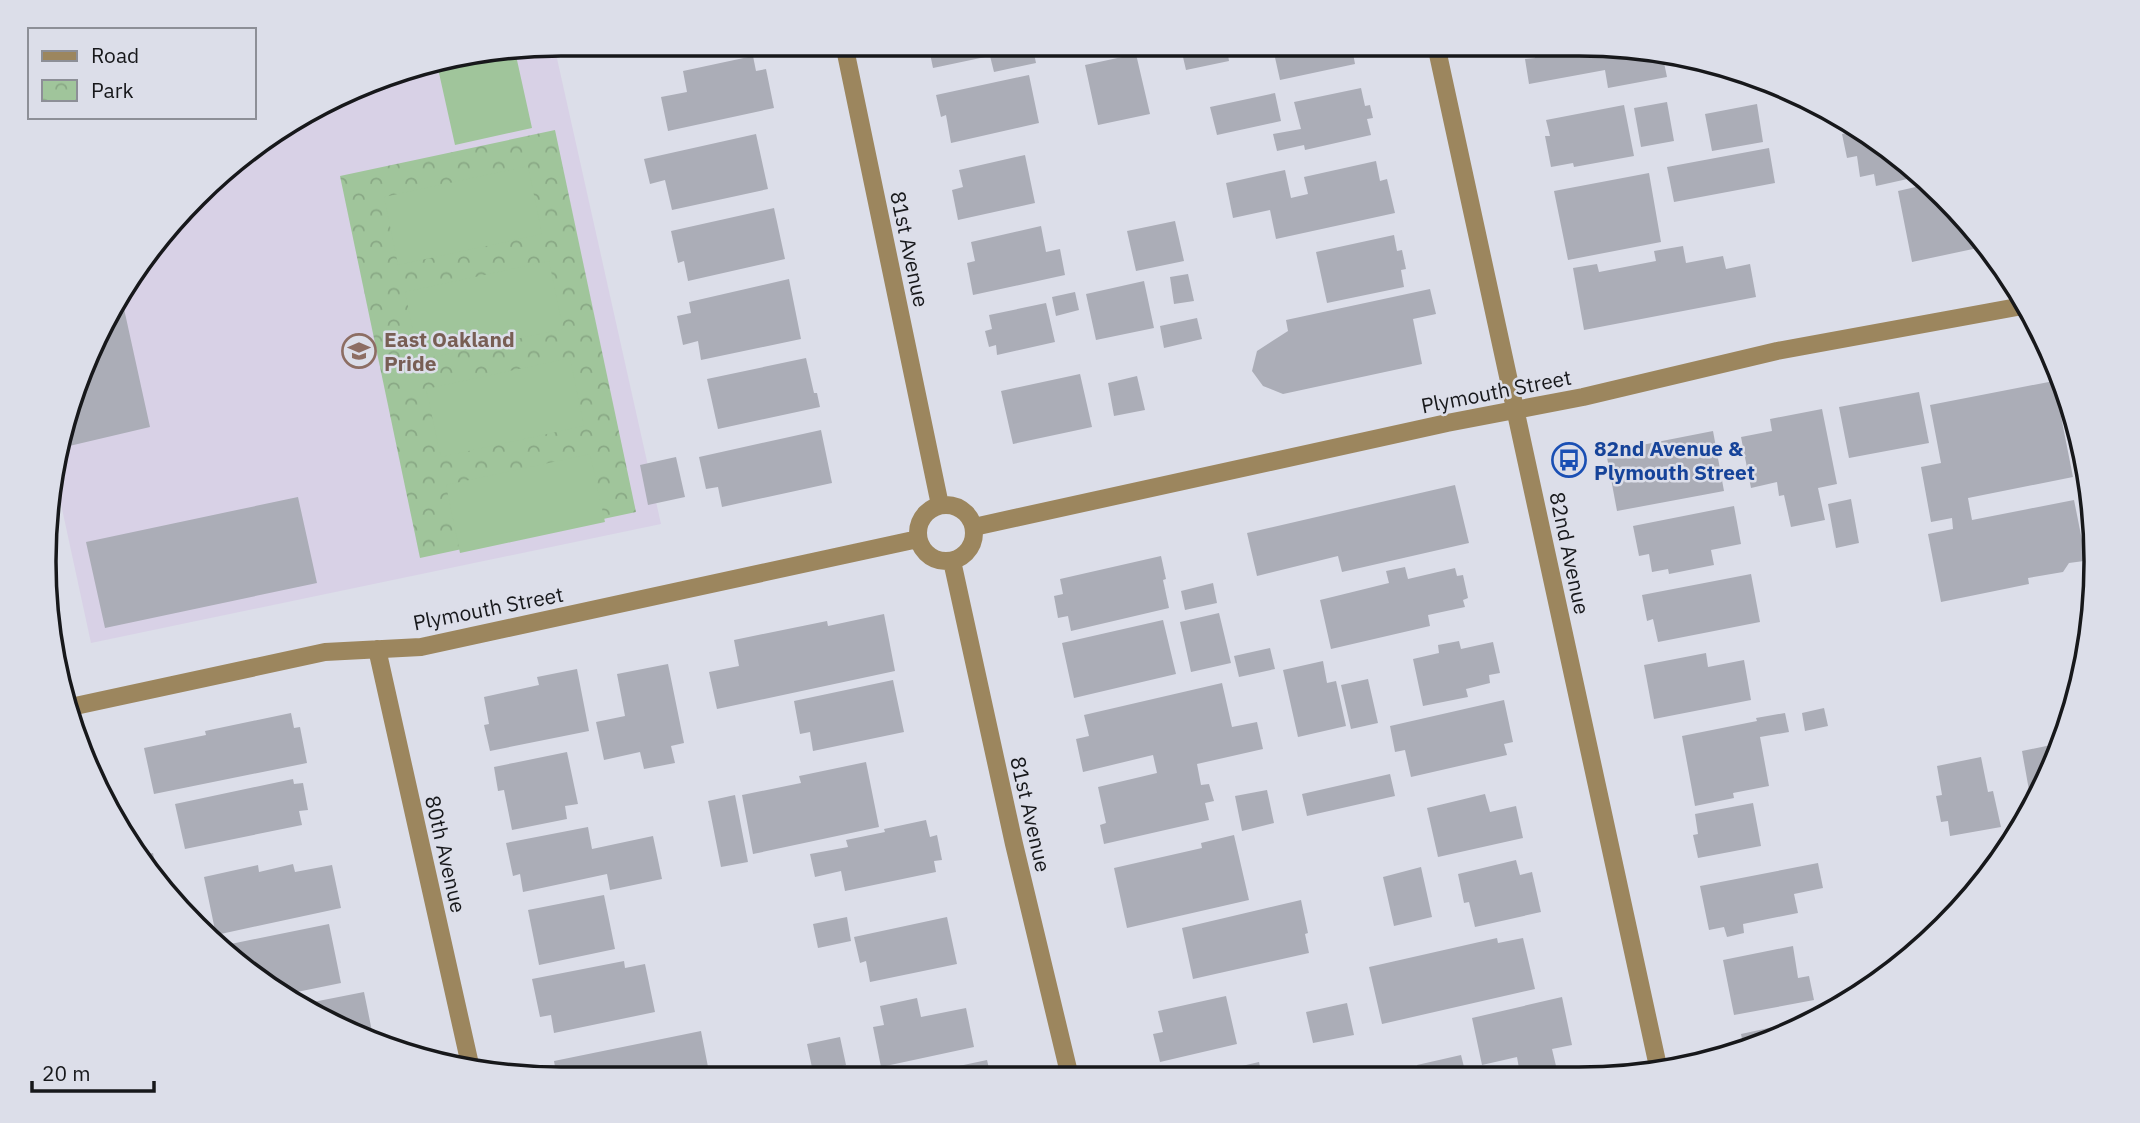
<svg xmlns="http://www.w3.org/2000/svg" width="2140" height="1123" font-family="'IBM Plex Sans',sans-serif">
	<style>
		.education { fill: #d8d1e6 }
		.park { fill: url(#park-crowns) }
		.garden { fill: #a0c59b }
		.building { fill: #abadb7 }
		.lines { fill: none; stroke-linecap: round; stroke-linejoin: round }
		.minor { stroke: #9c865e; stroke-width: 18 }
		.labels { text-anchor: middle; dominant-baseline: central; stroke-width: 5; stroke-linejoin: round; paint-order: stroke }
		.street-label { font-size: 21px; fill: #17181b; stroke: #dcdee9 }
		.education-label { font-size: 21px; font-weight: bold; fill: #785e54; stroke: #dcdee9; text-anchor: start }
		.transit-label { font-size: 21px; font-weight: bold; fill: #164399; stroke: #dcdee9; text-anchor: start }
		.rim { fill: none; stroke: #17181b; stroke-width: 3.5 }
	</style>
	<defs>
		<pattern id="park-crowns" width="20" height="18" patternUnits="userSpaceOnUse" patternTransform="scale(1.75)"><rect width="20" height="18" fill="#a0c59b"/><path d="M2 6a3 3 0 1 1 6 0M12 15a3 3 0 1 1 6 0" fill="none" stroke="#89a885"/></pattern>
	</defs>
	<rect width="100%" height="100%" fill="#dcdee9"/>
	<!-- education -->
	<path class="education" d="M554 45 661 524 91 643 56 481 61 428 131 274 246 151 395 71Z"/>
	<!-- park -->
	<path class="park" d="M555 130 636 512 420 558 340 176Z"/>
	<!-- garden -->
	<path class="garden" d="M515 51 532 128 455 145 437 64Z
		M528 166 542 234 398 265 384 197Z
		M549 261 563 329 419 360 405 292Z
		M570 358 584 426 441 457 426 389Z
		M590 454 605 522 460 553 446 485Z"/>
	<!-- building -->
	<path class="building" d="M665 44H710V45L667 54Z
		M928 44H1032L1036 63 994 72 990 56 933 68Z
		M1180 44H1226L1229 61 1186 70Z
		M1272 44 1358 45 1359 51 1353 53 1355 64 1280 80Z
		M1533 45H1612L1662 53 1667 77 1608 88 1605 70 1529 84 1525 59 1535 58Z
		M1136 54 1150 114 1098 125 1085 65Z
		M753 56 756 71 766 69 774 108 668 131 661 97 687 92 683 71Z
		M1029 75 1039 123 951 143 946 115 941 117 936 95Z
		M1361 88 1365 106 1370 105 1373 118 1367 119 1371 135 1305 150 1304 145 1277 151 1273 134 1301 129 1294 102Z
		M1275 93 1281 121 1217 135 1210 107Z
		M1667 102 1674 141 1641 147 1634 108Z
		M1757 104 1763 142 1712 151 1705 114Z
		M1624 105 1634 156 1574 167 1573 163 1551 167 1545 136H1550L1546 120Z
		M1834 114 1853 125 1837 129Z
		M1861 130 1894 151 1921 176 1876 186 1874 174 1860 177 1857 156 1847 158 1842 134Z
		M756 134 768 189 672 210 665 180 650 184 644 159Z
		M1769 148 1775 183 1674 202 1667 167Z
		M1025 155 1035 203 958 220 952 190 963 187 959 170Z
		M1376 161 1380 181 1387 179 1395 213 1276 239 1270 210 1233 218 1226 183 1285 170 1291 198 1308 194 1304 177Z
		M1649 173 1661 242 1568 260 1554 191Z
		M1929 184 1968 220 1987 246 1912 262 1898 191Z
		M774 208 785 259 688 281 684 261 678 263 671 231Z
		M1175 221 1184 261 1136 271 1127 231Z
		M1041 226 1046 252 1060 249 1065 275 973 295 967 263 975 261 971 242Z
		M1394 235 1397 251 1402 250 1406 269 1401 270 1404 287 1327 303 1316 252Z
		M1683 246 1686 263 1723 256 1726 269 1750 264 1756 297 1584 330 1573 268 1597 264 1599 272 1656 261 1654 251Z
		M1188 274 1194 301 1174 304 1170 277Z
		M789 279 801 339 701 360 698 341 683 345 677 316 691 313 689 302Z
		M1144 281 1154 328 1096 340 1086 294Z
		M1430 289 1436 314 1413 319 1422 364 1283 394 1263 386 1252 371 1257 351 1288 331 1286 320Z
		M1075 292 1079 310 1056 316 1052 297Z
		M121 295 150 427 65 447 61 428Z
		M1046 303 1055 342 997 355 996 345 989 347 985 331 992 329 989 315Z
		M1197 318 1202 339 1164 348 1160 326Z
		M806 358 814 393H817L820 407 718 429 707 379Z
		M1080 374 1092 427 1013 444 1001 391Z
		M1137 376 1145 410 1114 416 1108 383Z
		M2054 381 2073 477 1968 498 1972 520 2074 500 2082 540 2086 539 2090 556 2083 557 2084 561 2069 563 2063 572 2028 578 2029 584 1941 602 1928 534 1953 529 1952 518 1931 522 1921 467 1941 463 1930 405Z
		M1919 392 1929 443 1849 458 1839 407Z
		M1822 409 1837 484 1818 488 1825 520 1791 527 1784 495 1779 496 1777 482 1751 488 1741 437 1772 431 1770 419Z
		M821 430 832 483 722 507 718 487 706 489 699 457Z
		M1713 431 1724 491 1617 511 1606 452Z
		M676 457 685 497 648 505 640 465Z
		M1455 485 1469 543 1342 572 1338 556 1257 576 1247 533Z
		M298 497 317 583 105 628 86 542Z
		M1851 499 1859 543 1836 548 1828 504Z
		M1734 506 1741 544 1711 550 1714 565 1669 574 1668 569 1652 572 1649 554 1639 556 1633 526Z
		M1161 556 1166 579 1163 580 1169 608 1071 631 1068 616 1058 618 1054 596 1063 594 1060 579Z
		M1405 567 1408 579 1455 568 1457 576 1463 575 1468 598 1463 600 1465 607 1428 615 1430 626 1331 649 1320 600 1389 583 1386 571Z
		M1751 574 1760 622 1658 642 1653 619 1647 621 1642 595Z
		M1213 583 1217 603 1185 610 1181 591Z
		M1219 613 1231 663 1191 672 1180 622Z
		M884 614 895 671 717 709 709 672 739 666 734 640 827 621 828 626Z
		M1163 620 1176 674 1074 698 1062 643Z
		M1459 641 1461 649 1493 642 1500 673 1489 675 1490 683 1466 689 1468 697 1423 706 1413 659 1439 653 1438 645Z
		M1270 648 1275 669 1239 677 1234 656Z
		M1706 653 1708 667 1744 660 1751 700 1654 719 1644 665Z
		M1323 661 1327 683 1336 681 1346 726 1298 737 1283 670Z
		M668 664 684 743 671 746 675 763 644 769 640 752 604 760 596 722 625 716 617 674Z
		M577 669 589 731 490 751 484 725 489 724 484 697 539 685 537 677Z
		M1368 679 1378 723 1351 729 1341 685Z
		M893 680 904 732 813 751 810 732 800 734 794 701Z
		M1222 683 1232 727 1257 722 1263 749 1197 764 1201 785 1209 784 1214 801 1205 803 1209 820 1104 844 1100 825 1106 823 1098 787 1157 773 1153 755 1083 772 1076 739 1089 736 1084 715Z
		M1504 700 1513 742 1504 744 1507 755 1411 777 1405 750 1395 752 1390 726Z
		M1824 708 1828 726 1805 731 1802 713Z
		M291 713 294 728 300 727 307 763 154 794 144 748 206 735 205 731Z
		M1785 713 1789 732 1760 737 1769 786 1733 793 1734 798 1695 806 1682 736 1757 721 1756 718Z
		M2061 743 2043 791 2032 807 2022 751Z
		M567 752 578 804 565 806 567 819 512 830 504 790 498 791 494 767Z
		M1981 757 1988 792 1993 791 2001 827 1950 836 1948 821 1941 822 1936 796 1942 795 1937 766Z
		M866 762 879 827 753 854 742 795 801 783 799 776Z
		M1390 774 1395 796 1307 816 1302 794Z
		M293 779 294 784 303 783 308 810 299 811 302 825 185 849 175 804Z
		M1267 790 1274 823 1242 831 1235 796Z
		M1485 794 1490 812 1516 806 1523 838 1438 857 1427 808Z
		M735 795 748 862 721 867 708 801Z
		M1753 803 1761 846 1698 858 1693 835 1698 834 1695 814Z
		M926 820 930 837 937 835 942 860 934 861 936 872 845 891 841 871 815 877 810 854 848 847 846 840 885 832 884 829Z
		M588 827 592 849 653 836 662 879 610 890 607 874 523 892 520 874 513 876 506 843Z
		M1234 835 1249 900 1127 928 1114 868 1202 848 1201 843Z
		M153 853 157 874 143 855Z
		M1516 860 1520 875 1532 872 1541 912 1475 927 1469 902 1464 903 1458 874Z
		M1818 863 1823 888 1794 894 1798 913 1743 924 1744 933 1727 937 1724 927 1709 930 1700 886Z
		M293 864 295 872 332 865 341 908 216 935 204 877 258 865 259 872Z
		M1421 867 1432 917 1394 926 1383 877Z
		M604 895 615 949 539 965 528 910Z
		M1301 900 1308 933 1305 934 1309 953 1193 979 1182 928Z
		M847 917 851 941 818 948 813 924Z
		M947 917 957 964 870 982 866 961 860 963 854 937Z
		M329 924 341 983 287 994 221 946Z
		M1497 938 1498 943 1523 938 1535 989 1382 1024 1369 967Z
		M1793 946 1798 978 1809 976 1814 1000 1734 1015 1723 960Z
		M624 961 625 968 645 964 655 1012 554 1033 551 1015 540 1017 532 979Z
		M364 992 374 1041 332 1026 303 1004Z
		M1226 996 1237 1044 1160 1062 1153 1034 1163 1032 1158 1011Z
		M1562 997 1572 1045 1552 1049 1556 1066 1520 1074 1517 1057 1482 1065 1472 1018Z
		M917 998 921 1017 966 1008 974 1047 881 1067 873 1027 884 1025 880 1006Z
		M1347 1003 1354 1035 1313 1043 1306 1012Z
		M1809 1019V1022L1776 1040 1744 1049 1741 1034Z
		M701 1031 709 1072 682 1078H557L554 1061Z
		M840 1037 846 1065 838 1067 840 1077H814L807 1044Z
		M1461 1055 1466 1075H1419L1417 1065Z
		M987 1060 991 1077H913L912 1076Z
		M1259 1062 1262 1076H1203V1075Z
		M1576 1066 1577 1075H1543V1074Z"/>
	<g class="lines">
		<!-- minor -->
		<path class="minor" d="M844 44 940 505
			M1436 45 1659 1071
			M918 533a28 28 0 1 1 56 0a28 28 0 1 1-56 0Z
			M974 527 1447 423 1583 397 1777 351 2028 305
			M952 561 1014 844 1070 1077
			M377 649 471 1069
			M66 708 325 652 421 647 918 539"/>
	</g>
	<!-- icons -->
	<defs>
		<g id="school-ring" transform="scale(1.75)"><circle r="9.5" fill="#dcdee9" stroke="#8d6e63" stroke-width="1.5"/><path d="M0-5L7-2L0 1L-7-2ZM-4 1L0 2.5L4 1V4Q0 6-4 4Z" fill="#8d6e63"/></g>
		<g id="bus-ring" transform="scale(1.75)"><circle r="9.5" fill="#dcdee9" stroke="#1a4fb4" stroke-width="1.5"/><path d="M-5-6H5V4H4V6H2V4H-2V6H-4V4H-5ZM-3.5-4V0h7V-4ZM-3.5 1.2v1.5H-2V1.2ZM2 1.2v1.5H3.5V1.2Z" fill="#1a4fb4"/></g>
	</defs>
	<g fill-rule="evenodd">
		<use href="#school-ring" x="359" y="351"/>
		<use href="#bus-ring" x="1569" y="460"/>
	</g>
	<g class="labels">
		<!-- street labels -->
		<g class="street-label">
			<text transform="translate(910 249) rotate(78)">81st Avenue</text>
			<text transform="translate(1496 391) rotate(-11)">Plymouth Street</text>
			<text transform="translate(1570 553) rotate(78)">82nd Avenue</text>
			<text transform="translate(488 608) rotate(-11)">Plymouth Street</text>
			<text transform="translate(1031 814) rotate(77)">81st Avenue</text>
			<text transform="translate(446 854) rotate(77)">80th Avenue</text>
		</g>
		<!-- education labels -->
		<g class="education-label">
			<text x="384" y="339">East Oakland<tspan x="384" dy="24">Pride</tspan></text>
		</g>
		<!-- transit labels -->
		<g class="transit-label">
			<text x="1594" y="448">82nd Avenue &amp;<tspan x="1594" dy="24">Plymouth Street</tspan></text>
		</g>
	</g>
	<!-- crop -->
	<path d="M0 0H2140V1123H0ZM561 56H1579A505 505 0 0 1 2084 561V562A505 505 0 0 1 1579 1067H561A505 505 0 0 1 56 562V561A505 505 0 0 1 561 56Z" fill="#dcdee9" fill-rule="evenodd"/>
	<path class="rim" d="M561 56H1579A505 505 0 0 1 2084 561V562A505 505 0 0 1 1579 1067H561A505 505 0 0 1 56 562V561A505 505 0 0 1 561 56Z"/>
	<!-- legend -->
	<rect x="28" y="28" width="228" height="91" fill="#dcdee9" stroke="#8d8f97" stroke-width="2"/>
	<rect x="42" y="51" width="35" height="10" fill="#9c865e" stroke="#8d8f97" stroke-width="2"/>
	<text x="91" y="63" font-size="21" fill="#17181b">Road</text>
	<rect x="42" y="80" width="35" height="21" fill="url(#park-crowns)" stroke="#8d8f97" stroke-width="2"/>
	<text x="91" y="98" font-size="21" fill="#17181b">Park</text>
	<!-- scale -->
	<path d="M32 1081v10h122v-10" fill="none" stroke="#17181b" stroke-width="3.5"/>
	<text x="42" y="1081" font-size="21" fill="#17181b" stroke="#dcdee9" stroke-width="5" paint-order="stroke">20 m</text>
</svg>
